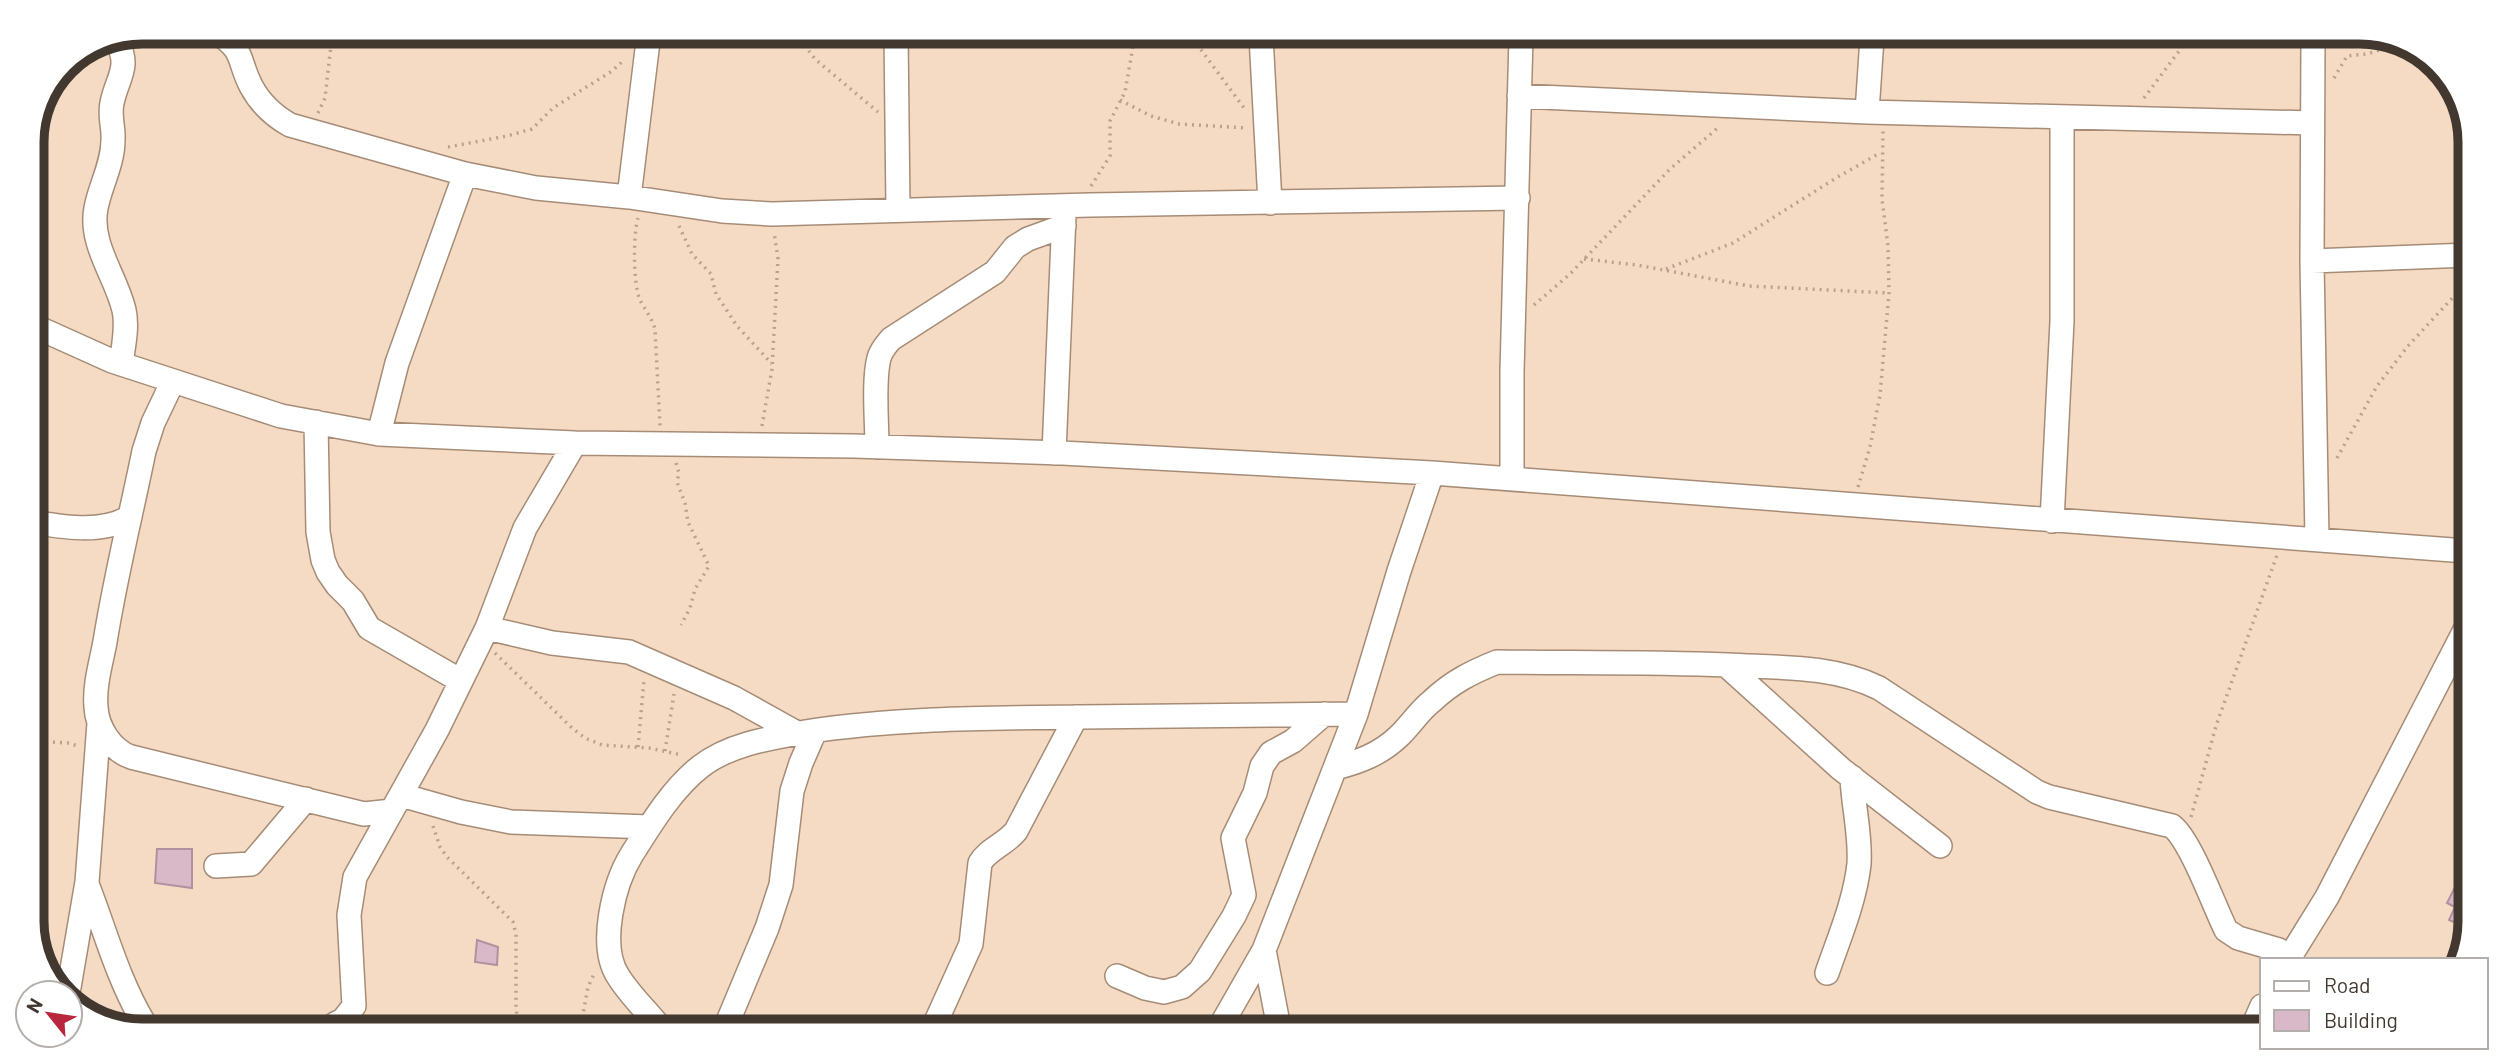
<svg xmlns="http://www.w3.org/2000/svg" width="2502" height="1063" font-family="Barlow,sans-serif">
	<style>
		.building { fill: #d9b8c8; stroke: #b091a0; stroke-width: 2 }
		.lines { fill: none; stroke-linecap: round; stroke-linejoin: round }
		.minor-casing { stroke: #a68c77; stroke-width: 26 }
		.path { stroke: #b7a28f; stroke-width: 3.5; stroke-dasharray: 2 5; stroke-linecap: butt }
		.minor { stroke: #fff; stroke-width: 23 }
		.rim { fill: none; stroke: #43382f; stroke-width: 9 }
	</style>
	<rect width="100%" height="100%" fill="#f6dbc4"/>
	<!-- building -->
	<path class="building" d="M157 849H192V888L155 883Z
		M2462 873H2463V926L2449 920 2455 907 2447 903Z
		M477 940 498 947 497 965 475 962Z
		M593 1016 623 1018 627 1025H594Z"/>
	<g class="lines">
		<!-- minor casing -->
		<g class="minor-casing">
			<path id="minor" d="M216 32C246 51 237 59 251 86 260 103 274 116 290 125L465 174 536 188 629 197 722 211 772 214 1090 205 1518 198
				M896 34 898 210
				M1261 36 1270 203
				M2313 39 2312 261 2317 539
				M117 42C131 67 117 78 112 103 109 116 114 128 113 140 113 164 100 186 96 208 89 244 116 276 124 310 128 327 123 348 121 364
				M1519 96 1867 112 2312 123
				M1867 112 1872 38
				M629 197 649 33
				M2312 261 2469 255
				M32 325 112 361 281 416 379 434 575 443 854 446 1062 453 1432 473 2466 551
				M173 381 153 423 144 451C131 515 115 578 105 642 101 663 94 686 96 707 97 727 111 750 131 757L364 814 392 811
				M316 422 318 532 323 560 328 572 337 585 353 601 369 628 461 681
				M379 434 397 363 465 174
				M877 447C877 422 873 381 879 358 881 350 886 345 891 339L995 272 1015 247 1028 239 1064 226
				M1054 453 1064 215
				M1512 479V372L1521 37
				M2052 521 2062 321V118
				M32 522C64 527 101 534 130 517
				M487 628 552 643 629 652 734 698 797 733
				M1726 665 1841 769 1940 846
				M1335 768C1359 762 1380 754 1398 737 1410 726 1419 711 1432 701 1452 682 1472 672 1497 662 1574 663 1651 662 1727 665 1779 668 1832 665 1879 688L2037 792 2049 797 2172 826C2191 841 2214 906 2226 930L2238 938 2279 950 2285 960
				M401 795 461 812 511 822 649 827
				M216 866 251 864 306 799
				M87 884C105 930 118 980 144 1023
				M1264 950 1279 1028
				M2288 960 2327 897 2466 628
				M1827 973C1839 938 1855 901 1859 864 1861 835 1853 806 1852 777
				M1117 976 1145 988 1164 992 1182 987 1200 971 1234 916 1244 895 1233 838 1255 793 1262 766 1271 753 1293 741 1324 714
				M68 993 87 882 99 723
				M335 1024 343 1020 354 1006 349 915 355 877 437 730 487 628 525 528 575 443
				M658 1025C645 1009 629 994 618 976 598 945 614 883 632 854 651 824 672 789 700 767 729 744 770 738 805 732 896 718 988 718 1080 717 1172 716 1264 715 1356 714
				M726 1026 767 928 781 885 792 791 801 763 815 731
				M934 1026 971 944 980 863C988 849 1006 844 1016 831L1076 717
				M1220 1027 1264 950 1356 714 1399 571 1432 473
				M2251 1031 2262 1006"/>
		</g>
		<!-- path -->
		<path class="path" d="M796 34 815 59 878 112
			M1186 35 1196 43 1244 108
			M2334 78 2347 56 2367 54 2405 42
			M2144 98 2188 39
			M1120 100 1151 116 1179 124 1247 128
			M318 113 325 98 331 45 337 32
			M448 147 507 136 532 129 553 108 612 71 624 60
			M1091 186 1110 156V121L1125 92 1135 35
			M638 218C633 234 633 284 640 300 645 310 652 318 655 329L660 426
			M679 226 692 254 711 274 716 294 737 326 772 364
			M1584 259 1637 265 1749 286 1889 293
			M1666 269 1733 243 1836 178 1880 153
			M1534 305 1570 274 1670 169 1720 126
			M762 426 772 369 778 259 774 232
			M2337 458 2377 386 2408 346 2469 280
			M676 463 679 473 677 482 685 503 688 522 709 566 695 589 690 608 681 625
			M1858 487 1870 447 1880 395 1889 293 1888 246 1882 199 1883 131
			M495 653 572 728 585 738 602 745 649 748 682 755
			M32 741 68 743 78 746
			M638 747 644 680
			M665 751 674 694
			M2191 817 2216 726 2277 555
			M433 826 440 847 447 857 513 922 516 934V1008L517 1016 523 1025
			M87 1002 117 1018
			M581 1025 588 987 594 974"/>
		<!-- minor -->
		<use href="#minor" class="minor"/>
	</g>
	<!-- crop -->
	<path d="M0 0H2502V1063H0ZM142 44H2360A98 98 0 0 1 2458 142V921A98 98 0 0 1 2360 1019H142A98 98 0 0 1 44 921V142A98 98 0 0 1 142 44Z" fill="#fff" fill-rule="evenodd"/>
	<path class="rim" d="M142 44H2360A98 98 0 0 1 2458 142V921A98 98 0 0 1 2360 1019H142A98 98 0 0 1 44 921V142A98 98 0 0 1 142 44Z"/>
	<!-- legend -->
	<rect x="2260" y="958" width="228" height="91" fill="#ffffff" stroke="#b4afac" stroke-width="2"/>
	<rect x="2274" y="981" width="35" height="10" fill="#ffffff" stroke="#b4afac" stroke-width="2"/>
	<text x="2324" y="993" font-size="21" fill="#43382f">Road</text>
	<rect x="2274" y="1010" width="35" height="21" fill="#d9b8c8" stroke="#b4afac" stroke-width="2"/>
	<text x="2324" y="1028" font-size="21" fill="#43382f">Building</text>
	<!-- north arrow -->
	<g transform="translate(49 1014) rotate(300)"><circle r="33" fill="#ffffff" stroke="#b4afac" stroke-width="2"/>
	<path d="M0-5L12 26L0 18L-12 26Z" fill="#b8273d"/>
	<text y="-10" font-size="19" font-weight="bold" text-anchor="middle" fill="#43382f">N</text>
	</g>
</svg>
